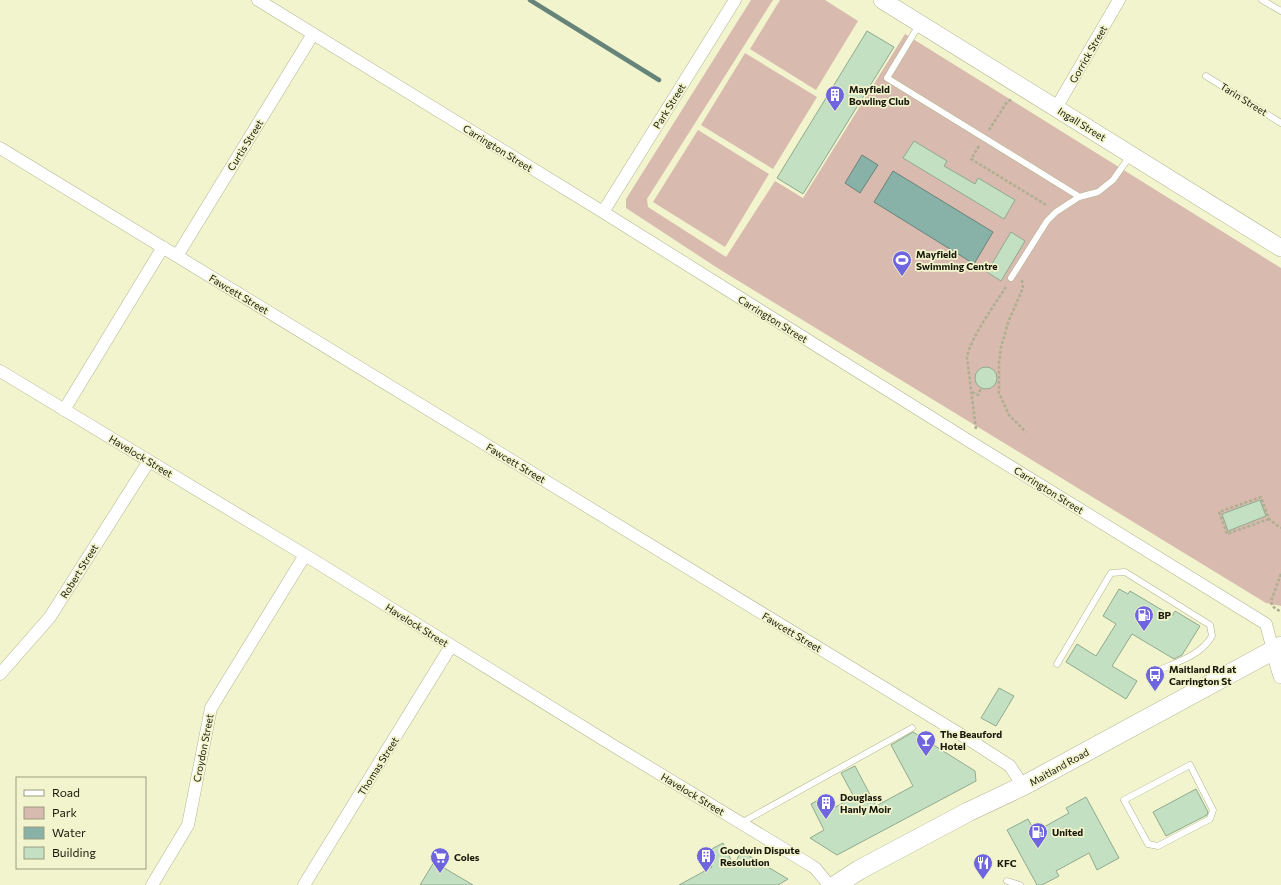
<svg xmlns="http://www.w3.org/2000/svg" width="1281" height="885" font-family="Commissioner,sans-serif">
	<style>
		.green { fill: #d8baaf }
		.water { fill: #88b2a8; stroke: #668479 }
		.lines { fill: none; stroke-linecap: round; stroke-linejoin: round }
		.stream { stroke: #668479; stroke-width: 4.5 }
		.building { fill: #c3e0c2; stroke: #8faa8e }
		.service-casing { stroke: #b2b490; stroke-width: 7 }
		.minor-casing { stroke: #b2b490; stroke-width: 13 }
		.tertiary-casing { stroke: #b2b490; stroke-width: 16 }
		.secondary-casing { stroke: #b2b490; stroke-width: 18 }
		.primary-casing { stroke: #b2b490; stroke-width: 20 }
		.path { stroke: #aeaf90; stroke-width: 2.5; stroke-dasharray: 3 2; stroke-linecap: butt }
		.service { stroke: #fff; stroke-width: 6 }
		.minor { stroke: #fff; stroke-width: 12 }
		.tertiary { stroke: #fff; stroke-width: 15 }
		.secondary { stroke: #fff; stroke-width: 17 }
		.primary { stroke: #fff; stroke-width: 19 }
		.labels { text-anchor: middle; dominant-baseline: central; stroke-width: 3.5; stroke-linejoin: round; paint-order: stroke }
		.street-label { font-size: 10px; fill: #18180a; stroke: #f2f4cd }
		.poi-label { font-size: 10px; font-weight: bold; fill: #18180a; stroke: #f2f4cd; text-anchor: start }
	</style>
	<rect width="100%" height="100%" fill="#f2f4cd"/>
	<!-- green -->
	<path class="green" d="M751 0H773L647 199 648 207 726 257 775 181 803 198 905 34 1281 268V606L1266 603 719 269 626 208V199Z
		M780 0H825L858 21 816 90 750 49Z
		M745 53 817 97 773 169 701 125Z
		M698 130 769 174 725 247 653 202Z"/>
	<!-- water -->
	<path class="water" d="M862 155 878 165 860 193 845 183Z
		M893 171 993 232 974 264 874 202Z"/>
	<g class="lines">
		<!-- stream -->
		<path class="stream" d="M530 0 659 80"/>
	</g>
	<!-- building -->
	<path class="building" d="M867 31 894 47 803 194 777 178Z
		M914 141 947 161 944 166 975 184 978 178 1015 200 1004 219 903 158Z
		M1011 232 1025 241 1001 281 987 272Z
		M975 378a11 11 0 1 1 22 0a11 11 0 1 1-22 0Z
		M1260 500 1266 516 1228 531 1222 514Z
		M1119 589 1128 594 1130 591 1172 616 1175 611 1200 626 1182 655 1174 659 1132 634 1112 666 1137 681 1126 699 1066 662 1077 644 1096 656 1116 624 1103 616Z
		M999 688 1014 696 996 726 981 718Z
		M913 732 975 771 976 781 837 855 810 838 824 830 811 804 822 798 828 811 854 797 841 773 855 766 876 806 913 786 891 745Z
		M1196 789 1208 812 1207 815 1166 836 1153 812Z
		M1086 797 1119 858 1097 870 1089 853 1056 871 1059 876 1042 885H1037L1007 830 1028 819 1035 832 1069 813 1066 808Z
		M723 843 734 866 741 851 788 879 778 885H679L712 867 704 853Z
		M434 862 473 885H420Z"/>
	<g class="lines">
		<!-- service casing -->
		<g class="service-casing">
			<path id="service" d="M1262 0 1281 11
				M919 25 887 78 1075 194 1079 197 1098 192 1113 180 1130 156
				M1206 76 1281 123
				M1011 278 1047 221 1056 212 1079 197
				M1057 664 1111 573 1125 572 1210 625 1212 636C1201 656 1174 663 1155 672
				M1190 765 1213 810 1210 819 1158 846 1148 844 1124 800Z
				M741 823 912 728
				M1007 881 1020 885"/>
		</g>
		<!-- minor casing -->
		<g class="minor-casing">
			<path id="minor" d="M258 0 603 212 969 441 1266 624 1273 650
				M1056 108 1119 0
				M0 148 973 742 1010 766 1023 786
				M603 212 735 0
				M177 256 313 34
				M0 371 305 555 609 743 807 863 815 868 829 885
				M64 410 163 247
				M0 674 50 617 149 461
				M152 885 188 825 211 708 305 555
				M304 885 451 646"/>
		</g>
		<!-- tertiary casing -->
		<g class="tertiary-casing">
			<path id="tertiary" d="M1273 650 1281 676"/>
		</g>
		<!-- secondary casing -->
		<g class="secondary-casing">
			<path id="secondary" d="M882 0 1281 248"/>
		</g>
		<!-- primary casing -->
		<g class="primary-casing">
			<path id="primary" d="M836 885 859 870 968 812 1023 786 1281 646"/>
		</g>
		<!-- path -->
		<path class="path" d="M989 130 1007 102 1012 99
			M979 146 971 159 1048 206
			M1022 280 1023 288 1009 320 1001 347 999 363V393L1009 415 1026 432
			M972 392 978 395 981 388
			M976 429 967 358C969 340 995 304 1006 287
			M1269 519 1227 534 1219 512 1261 497 1269 519 1281 528
			M1281 574 1271 601 1272 606 1281 612"/>
		<!-- service -->
		<use href="#service" class="service"/>
		<!-- minor -->
		<use href="#minor" class="minor"/>
		<!-- tertiary -->
		<use href="#tertiary" class="tertiary"/>
		<!-- secondary -->
		<use href="#secondary" class="secondary"/>
		<!-- primary -->
		<use href="#primary" class="primary"/>
	</g>
	<!-- icons -->
	<defs>
		<g id="building-pin" transform="scale(1)"><path d="M0 17L-7.5 6A9.5 9.5 0 1 1 7.5 6Z" fill="#6e65df" stroke="#f2f4cd"/><path d="M-4-6H4V6H1V3H-1V6H-4ZM-2.5-4.3h1.7v1.8h-1.7ZM.8-4.3h1.7v1.8H.8ZM-2.5-1h1.7V.8h-1.7ZM.8-1h1.7V.8H.8Z" fill="#fff"/></g>
		<g id="stadium-pin" transform="scale(1)"><path d="M0 17L-7.5 6A9.5 9.5 0 1 1 7.5 6Z" fill="#6e65df" stroke="#f2f4cd"/><path d="M0-5a6.5 5 0 1 0 0 10a6.5 5 0 1 0 0-10ZM-3.5-1.8h7v3.6h-7Z" fill="#fff"/></g>
		<g id="fuel-pin" transform="scale(1)"><path d="M0 17L-7.5 6A9.5 9.5 0 1 1 7.5 6Z" fill="#6e65df" stroke="#f2f4cd"/><path d="M-5.5-6h7V0h2V4h1.3V-2.5L3-4.5l.8-.8L6-3V5H2.5V1h-1V6h-7ZM-4.2-4.7v3.2H.2V-4.7Z" fill="#fff"/></g>
		<g id="bus-pin" transform="scale(1)"><path d="M0 17L-7.5 6A9.5 9.5 0 1 1 7.5 6Z" fill="#6e65df" stroke="#f2f4cd"/><path d="M-5-6H5V4H4V6H2V4H-2V6H-4V4H-5ZM-3.5-4V0h7V-4ZM-3.5 1.2v1.5H-2V1.2ZM2 1.2v1.5H3.5V1.2Z" fill="#fff"/></g>
		<g id="bar-pin" transform="scale(1)"><path d="M0 17L-7.5 6A9.5 9.5 0 1 1 7.5 6Z" fill="#6e65df" stroke="#f2f4cd"/><path d="M-6-5H6L.8 .8V4.5H3.5V6h-7V4.5H-.8V.8Z" fill="#fff"/></g>
		<g id="supermarket-pin" transform="scale(1)"><path d="M0 17L-7.5 6A9.5 9.5 0 1 1 7.5 6Z" fill="#6e65df" stroke="#f2f4cd"/><path d="M-6-5.5h2.5l.6 2H6L4.5 2H-2.5L-4.4-4H-6ZM-1.5 3.2a1.3 1.3 0 1 0 .1 0ZM3 3.2a1.3 1.3 0 1 0 .1 0Z" fill="#fff"/></g>
		<g id="restaurant-pin" transform="scale(1)"><path d="M0 17L-7.5 6A9.5 9.5 0 1 1 7.5 6Z" fill="#6e65df" stroke="#f2f4cd"/><path d="M-5-6h1v4h1v-4h1v4h1v-4h1v5L-1.5 .5V6h-2V.5L-5-1ZM5-6V6H3V1.5H1.5Q1.5-4 5-6Z" fill="#fff"/></g>
	</defs>
	<g fill-rule="evenodd">
		<use href="#building-pin" x="835" y="95"/>
		<use href="#stadium-pin" x="902" y="260"/>
		<use href="#fuel-pin" x="1144" y="615"/>
		<use href="#bus-pin" x="1155" y="675"/>
		<use href="#bar-pin" x="926" y="740"/>
		<use href="#building-pin" x="826" y="803"/>
		<use href="#fuel-pin" x="1038" y="832"/>
		<use href="#building-pin" x="706" y="856"/>
		<use href="#supermarket-pin" x="440" y="857"/>
		<use href="#restaurant-pin" x="983" y="863"/>
	</g>
	<g class="labels">
		<!-- street labels -->
		<g class="street-label">
			<text transform="translate(1088 54) rotate(-60)">Gorrick Street</text>
			<text transform="translate(1244 99) rotate(32)">Tarin Street</text>
			<text transform="translate(669 106) rotate(-58)">Park Street</text>
			<text transform="translate(1082 124) rotate(32)">Ingall Street</text>
			<text transform="translate(245 145) rotate(-58)">Curtis Street</text>
			<text transform="translate(498 148) rotate(32)">Carrington Street</text>
			<text transform="translate(239 294) rotate(31)">Fawcett Street</text>
			<text transform="translate(773 319) rotate(32)">Carrington Street</text>
			<text transform="translate(141 456) rotate(31)">Havelock Street</text>
			<text transform="translate(516 463) rotate(31)">Fawcett Street</text>
			<text transform="translate(1049 490) rotate(32)">Carrington Street</text>
			<text transform="translate(79 571) rotate(-58)">Robert Street</text>
			<text transform="translate(417 625) rotate(32)">Havelock Street</text>
			<text transform="translate(792 632) rotate(31)">Fawcett Street</text>
			<text transform="translate(203 748) rotate(-79)">Croydon Street</text>
			<text transform="translate(378 766) rotate(-58)">Thomas Street</text>
			<text transform="translate(1059 767) rotate(-29)">Maitland Road</text>
			<text transform="translate(693 794) rotate(31)">Havelock Street</text>
		</g>
		<!-- poi labels -->
		<g class="poi-label">
			<text x="849" y="89">Mayfield<tspan x="849" dy="12">Bowling Club</tspan></text>
			<text x="916" y="254">Mayfield<tspan x="916" dy="12">Swimming Centre</tspan></text>
			<text x="1158" y="615">BP</text>
			<text x="1169" y="669">Maitland Rd at<tspan x="1169" dy="12">Carrington St</tspan></text>
			<text x="940" y="734">The Beauford<tspan x="940" dy="12">Hotel</tspan></text>
			<text x="840" y="797">Douglass<tspan x="840" dy="12">Hanly Moir</tspan></text>
			<text x="1052" y="832">United</text>
			<text x="720" y="850">Goodwin Dispute<tspan x="720" dy="12">Resolution</tspan></text>
			<text x="454" y="857">Coles</text>
			<text x="997" y="863">KFC</text>
		</g>
	</g>
	<!-- legend -->
	<rect x="16" y="777" width="130" height="92" fill="#f2f4cd" stroke="#9b9c7f"/>
	<rect x="24" y="790" width="20" height="6" fill="#ffffff" stroke="#9b9c7f"/>
	<text x="52" y="797" font-size="12" fill="#18180a">Road</text>
	<rect x="24" y="807" width="20" height="12" fill="#d8baaf" stroke="#9b9c7f"/>
	<text x="52" y="817" font-size="12" fill="#18180a">Park</text>
	<rect x="24" y="827" width="20" height="12" fill="#88b2a8" stroke="#9b9c7f"/>
	<text x="52" y="837" font-size="12" fill="#18180a">Water</text>
	<rect x="24" y="847" width="20" height="12" fill="#c3e0c2" stroke="#9b9c7f"/>
	<text x="52" y="857" font-size="12" fill="#18180a">Building</text>
</svg>
